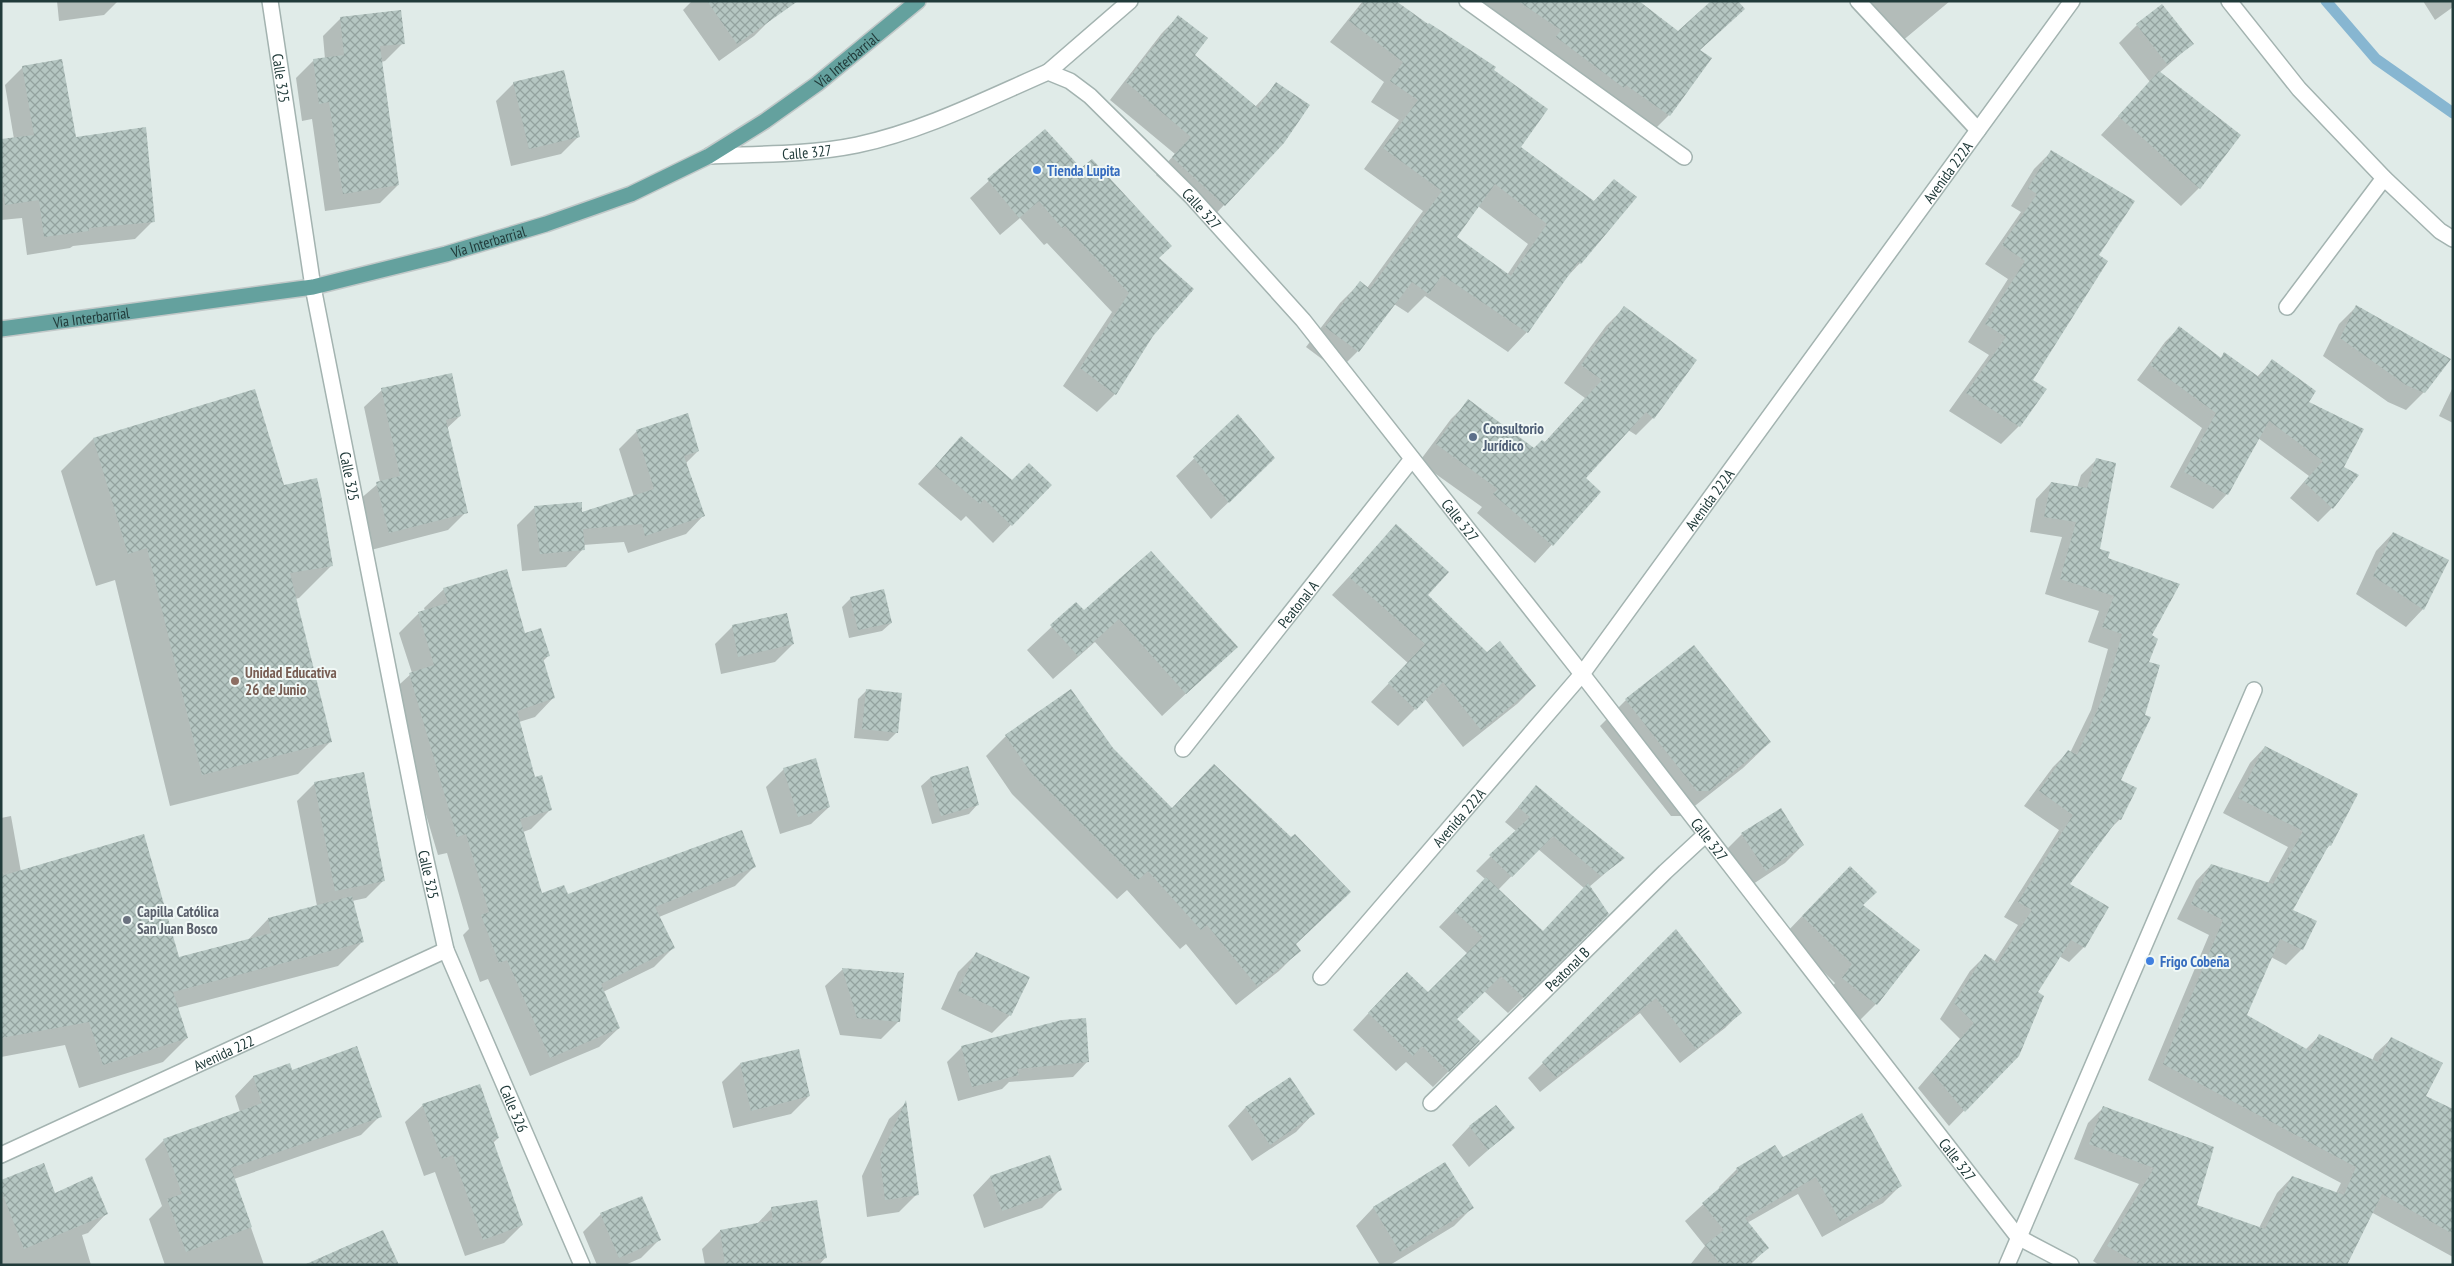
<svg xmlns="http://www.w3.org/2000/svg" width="2454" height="1266" font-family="'PT Sans Narrow',sans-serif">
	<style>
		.shadow { fill: #0003; fill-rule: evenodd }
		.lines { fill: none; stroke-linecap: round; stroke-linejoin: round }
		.stream { stroke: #87b6d1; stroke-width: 11 }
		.building { fill: url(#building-cross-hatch); fill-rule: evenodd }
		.minor-casing { stroke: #a3b3b0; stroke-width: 18 }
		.major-casing { stroke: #c1c8c8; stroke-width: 18 }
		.minor { stroke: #fff; stroke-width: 15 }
		.major { stroke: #64a19e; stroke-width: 15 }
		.shop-dot { fill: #3f7fe0; stroke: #f0f8f6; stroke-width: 2 }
		.service-dot { fill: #5c6f8a; stroke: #f0f8f6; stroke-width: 2 }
		.education-dot { fill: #8d6e63; stroke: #f0f8f6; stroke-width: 2 }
		.worship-dot { fill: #6b7280; stroke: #f0f8f6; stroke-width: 2 }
		.labels { text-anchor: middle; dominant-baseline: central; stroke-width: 4; stroke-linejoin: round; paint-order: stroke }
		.street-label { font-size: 15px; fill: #213b3a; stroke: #f0f8f6 }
		.shop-label { font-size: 15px; font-weight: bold; fill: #366cbe; stroke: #f0f8f6; text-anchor: start }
		.service-label { font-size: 15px; font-weight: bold; fill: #4e5e75; stroke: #f0f8f6; text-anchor: start }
		.education-label { font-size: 15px; font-weight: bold; fill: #785e54; stroke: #f0f8f6; text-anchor: start }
		.worship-label { font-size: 15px; font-weight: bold; fill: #5b616d; stroke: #f0f8f6; text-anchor: start }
	</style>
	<defs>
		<pattern id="building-cross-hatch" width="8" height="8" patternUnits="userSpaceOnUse" patternTransform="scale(1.25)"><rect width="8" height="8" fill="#b5c6c2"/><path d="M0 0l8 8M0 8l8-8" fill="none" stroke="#93a29f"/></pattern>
	</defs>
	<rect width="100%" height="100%" fill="#e0ebe8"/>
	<!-- shadow -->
	<path class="shadow" d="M57 1H118L104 15 59 21Z
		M692 1H775L772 18 754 36 719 61 683 10Z
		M1363 1H1394L1492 70 1520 147 1593 202 1614 180 1580 263 1565 279 1527 332 1508 352 1425 296 1408 313 1394 304 1358 351 1338 371 1306 347 1340 303 1360 283 1367 288 1423 211 1364 169 1399 120 1371 102 1384 82 1330 42ZM1478 206 1528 244 1507 275 1455 237Z
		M1471 1H1637L1699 51 1669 115 1649 135Z
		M1869 1H1950L1901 42Z
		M2423 1H2453V7L2435 20Z
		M1178 17 1193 55 1255 107 1276 84 1224 205 1208 222 1156 175 1175 154 1110 100 1162 33Z
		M341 18 403 43 385 61 381 62 398 185 380 203 325 211 312 119 302 121 296 78 314 60 325 59 323 36Z
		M2137 25 2192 44 2159 73 2240 135 2199 188 2181 206 2101 135 2150 82 2119 43Z
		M23 67 75 139 153 221 135 239 73 246 70 248 27 255 22 218 1 220V140L14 139 5 85Z
		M514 83 579 136 561 154 511 166 496 101Z
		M1045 130 1158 258 1152 336 1115 394 1097 412 1063 386 1112 312 1047 243 1044 245 1020 218 1000 235 970 198Z
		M2051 152 2097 256 2031 381 2019 426 2001 444 1949 411 1989 355 1968 342 2008 279 1985 264 2021 212 2011 206 2034 169Z
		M2357 306 2424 392 2406 410 2388 402 2323 356 2339 324Z
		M1624 308 1653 418 1636 435 1628 430 1584 478 1600 492 1535 563 1477 513 1482 507 1419 462 1451 419 1469 401 1534 449 1544 443 1585 398 1564 383 1606 326Z
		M2179 328 2220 359 2225 354 2257 377 2272 361 2307 402 2343 467 2332 508 2318 522 2290 498 2309 476 2258 438 2227 494 2213 509 2170 487 2202 428 2137 380 2165 342Z
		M2453 387V423L2439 416Z
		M254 390 283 487 331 566 299 598 295 599 330 742 298 774 170 806 115 580 96 586 61 471 93 439Z
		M382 390 460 416 446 429 466 512 448 530 371 550 359 500 380 482 364 407Z
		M1238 416 1256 476 1211 519 1176 476Z
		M637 431 698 451 685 464 703 516 686 534 628 553 624 542 583 545V549L566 567 522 571 517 525 535 507 581 514 634 497 619 449Z
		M961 438 1012 482 1050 485 993 543 966 516 961 521 918 484Z
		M2096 460 2099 550 2150 636 2148 662 2119 781 2120 819 2106 833 2068 885 2084 947 2069 962 2059 956 2037 992 2018 1055 1949 1126 1918 1088 1960 1039 1940 1019 1970 971 1985 956 1994 962 2018 925 2004 917 2059 830 2024 806 2053 767 2068 752 2070 753 2091 710 2108 649 2088 642 2099 611 2045 594 2062 537 2030 532 2036 499 2051 483 2077 488 2081 475Z
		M1396 526 1426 595 1487 653 1535 686 1517 704 1463 747 1425 699 1398 726 1371 702 1408 663 1332 595Z
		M2393 533 2423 609 2406 627 2356 594 2376 551Z
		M1151 552 1236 647 1162 716 1095 642 1053 679 1027 650 1076 604 1084 612Z
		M444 589 525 635 548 656 542 662 554 697 535 717 519 722 534 779 550 810 531 829 523 832 541 894 567 896 754 867 735 886 659 917 674 947 654 967 603 992 619 1028 599 1047 530 1076 488 979 480 982 463 935 469 929 447 853 438 855 390 693 412 673 399 633 418 614 425 611 424 608Z
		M851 598 891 623 882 631 849 638 842 607Z
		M733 626 793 644 775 662 721 674 715 644Z
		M1694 646 1770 742 1743 768 1682 816H1671L1600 726 1626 700Z
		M867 690 897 732 888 741 854 738 858 699Z
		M1006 736 1112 749 1299 951 1279 971 1236 1005 1186 944 1180 949 1127 890 1117 899 1012 794 986 756Z
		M2265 747 2330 845 2325 850 2291 911 2302 949 2286 965 2271 957 2245 1016 2305 1050 2319 1036 2372 1061 2375 1054 2391 1039 2425 1097 2453 1184V1257L2371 1212 2347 1262 2349 1265H2099L2093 1261 2139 1184 2074 1159 2088 1123 2103 1108 2195 1205 2259 1228 2277 1193 2292 1177 2336 1193 2341 1183 2148 1080 2209 935 2177 919 2196 881 2211 865 2268 883 2288 847 2223 813 2250 763Z
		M967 767 977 805 969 814 932 824 921 786 930 778Z
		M784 769 829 807 811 824 780 834 766 787Z
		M315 783 384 880 366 898 352 901 362 942 338 966 177 1008 187 1038 163 1062 79 1088 65 1045 1 1057V818L11 816 21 872 178 958 247 941 268 919 317 906 297 801Z
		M1536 787 1623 858 1589 887 1608 914 1508 1013 1484 991 1455 1020 1479 1041 1433 1087 1406 1062 1396 1071 1353 1030 1391 989 1428 993 1468 954 1439 927 1485 879 1476 871 1516 831 1505 822ZM1538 849 1584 888 1543 932 1498 890Z
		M1780 810 1803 845 1785 863 1747 888 1724 852 1742 834Z
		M1832 885 1918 950 1876 1004 1858 1022 1825 996 1835 983 1785 934Z
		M1676 931 1740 1013 1725 1028 1680 1063 1640 1013 1540 1092 1528 1078Z
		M976 954 1010 1015 992 1033 941 1009 958 972Z
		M843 969 899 1021 881 1039 840 1035 825 986Z
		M962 1047 1087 1062 1073 1077 1009 1082 1002 1089 958 1101 947 1062Z
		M798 1050 809 1096 791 1114 733 1128 722 1082 740 1064Z
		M292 1071 380 1116 361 1135 234 1179 264 1265H165L149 1219 162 1206 145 1159 164 1140 240 1112 235 1096 253 1077Z
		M1290 1079 1313 1114 1296 1132 1252 1161 1228 1126 1245 1108Z
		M906 1103 917 1194 899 1212 867 1217 862 1176 889 1119Z
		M423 1105 498 1138 493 1143 522 1225 504 1243 465 1256 435 1172 424 1176 405 1122Z
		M1496 1107 1513 1128 1469 1167 1452 1145 1469 1127Z
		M1049 1157 1060 1190 1042 1208 984 1228 973 1195 990 1177Z
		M1782 1159 1901 1185 1883 1203 1822 1237 1798 1194 1747 1223 1767 1248 1750 1265H1690L1705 1246 1685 1221 1720 1189 1719 1187 1737 1169Z
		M1445 1164 1472 1208 1454 1226 1390 1265H1380L1356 1226 1373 1208Z
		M1 1181 54 1194 106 1214 88 1233 82 1235 91 1265H1Z
		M772 1208 825 1258 819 1265H705L702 1249 720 1231 756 1225Z
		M601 1214 659 1240 641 1258 625 1265H597L583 1232Z"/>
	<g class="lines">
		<!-- stream -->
		<path class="stream" d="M2326 1 2376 59 2453 113"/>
	</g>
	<!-- building -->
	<path class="building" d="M707 1H798L737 44Z
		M1364 1H1396L1428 24 1429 23 1496 67 1494 70 1548 109 1521 147 1594 201 1614 179 1637 197 1581 264 1578 262 1528 333 1442 275 1429 294 1412 282 1359 352 1325 327 1360 281 1370 289 1442 191 1383 148 1418 100 1390 81 1403 62 1349 21ZM1495 184 1547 224 1511 276 1457 237Z
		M1518 1H1639L1678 31 1711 1H1738L1745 9 1700 50 1712 58 1670 116 1626 85 1624 88 1556 37 1561 30Z
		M2162 4 2194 44 2167 64 2136 24Z
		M401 10 405 44 380 46 399 185 343 194 329 102 319 104 313 59 344 55 340 17Z
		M1178 15 1208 38 1195 55 1258 108 1276 82 1310 105 1284 143 1225 206 1172 157 1191 137 1126 82Z
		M62 59 76 137 146 127 155 222 89 228V231L44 237 39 200 5 205 1 173V139L34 135 22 66Z
		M564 70 580 137 529 149 513 82Z
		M2159 71 2241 135 2200 189 2118 116Z
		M1045 129 1081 168 1092 159 1172 246 1159 258 1194 289 1153 336 1116 395 1080 368 1129 293 1065 226 1062 228 1039 201 1019 218 987 179Z
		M2051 150 2135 201 2099 255 2108 261 2033 380 2047 389 2020 427 1966 393 2006 337 1985 324 2025 261 2002 245 2037 194 2028 188Z
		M2356 305 2451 359 2425 393 2406 385 2340 338Z
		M1624 306 1697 360 1654 419 1646 412 1586 478 1601 492 1553 546 1493 494 1498 489 1436 444 1468 399 1534 448 1542 440 1545 442 1602 380 1581 365Z
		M2179 326 2221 358 2224 352 2259 377 2272 359 2316 391 2309 402 2364 429 2344 467 2359 475 2333 509 2304 482 2323 461 2269 421 2228 495 2184 472 2216 413 2150 365Z
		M452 373 461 416 446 420 468 513 389 533 376 482 400 476 381 388Z
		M255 389 284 485 317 478 321 495 333 566 290 573 332 742 202 775 147 548 128 554 93 438Z
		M688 413 699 451 684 456 705 516 645 536 642 524 583 529 585 550 540 554 534 506 582 502V512L654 489 636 430Z
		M1238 414 1275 458 1229 503 1193 457Z
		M961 436 1012 480 1029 463 1052 485 1012 526 984 499 980 504 935 466Z
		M2096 458 2116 463 2100 549 2110 552 2108 558 2180 584 2152 635 2158 639 2149 662 2160 665 2145 715 2151 717 2121 780 2137 788 2121 820 2118 819 2070 884 2109 907 2085 948 2071 940 2038 992 2044 996 2019 1056 1965 1112 1932 1072 1974 1023 1954 1003 1985 954 1998 963 2032 910 2018 902 2073 815 2039 791 2068 750 2077 755 2105 693 2122 634 2102 627 2114 596 2060 579 2076 522 2044 517 2051 482 2087 488Z
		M1396 524 1449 572 1428 595 1487 652 1500 641 1536 686 1481 730 1443 682 1416 710 1388 683 1425 644 1349 577Z
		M2393 532 2449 560 2424 610 2373 576Z
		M1151 551 1238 647 1186 694 1119 619 1078 656 1050 625 1076 602 1084 610Z
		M507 569 525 633 541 628 550 656 543 658 555 698 517 711 535 777 542 775 552 810 520 819 542 893 564 885 568 894 742 830 756 867 655 907 675 948 601 984 620 1028 550 1058 507 960 499 963 481 915 489 912 466 834 457 837 409 673 434 665 418 612 448 603 443 588Z
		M884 589 892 623 858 630 850 597Z
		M787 613 794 644 738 657 732 625Z
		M1694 645 1771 742 1709 791H1697L1625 699Z
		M866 689 902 693 898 733 862 729Z
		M1071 689 1113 748 1172 808 1214 764 1291 837 1295 834 1351 892 1296 944 1301 951 1257 986 1207 925 1201 930 1148 871 1138 880 1032 774 1005 735Z
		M2265 746 2358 794 2331 846 2329 845 2293 910 2317 921 2303 950 2280 939 2247 1015 2310 1051 2319 1034 2378 1062 2391 1037 2443 1063 2426 1096 2453 1109V1234L2382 1194 2347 1265H2141L2107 1246 2154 1168 2089 1144 2103 1106 2214 1147 2197 1205 2265 1229 2292 1176 2344 1195 2356 1167 2163 1064 2223 920 2191 904 2211 864 2273 884 2303 831 2238 798Z
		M816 758 830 807 798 817 783 768Z
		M968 766 979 805 941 816 930 777Z
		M364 772 385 881 335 891 314 782Z
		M1536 785 1573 816 1625 858 1601 876 1553 836 1512 877 1489 855 1530 817 1518 807Z
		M1781 808 1804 845 1766 871 1741 833Z
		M144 834 179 957 271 933 268 918 352 896 364 942 173 992 188 1038 103 1065 89 1022 1 1038V876Z
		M1850 866 1877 892 1863 905 1920 950 1877 1005 1842 978 1852 964 1802 916Z
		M1486 877 1543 931 1588 883 1609 914 1524 998 1501 976 1457 1019 1480 1041 1449 1072 1422 1046 1413 1056 1368 1013 1407 972 1428 992 1483 937 1454 911Z
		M1676 929 1742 1013 1696 1049 1656 998 1556 1077 1542 1062Z
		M976 952 1030 977 1011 1016 958 991Z
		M842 968 904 973 900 1022 857 1018Z
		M1086 1018 1089 1062 1017 1069 1019 1075 972 1087 961 1046 1062 1020Z
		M357 1046 382 1117 231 1168 252 1227 186 1252 167 1199 182 1194 163 1139 262 1103 253 1076 290 1063 292 1070Z
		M799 1049 810 1096 751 1111 740 1063Z
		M1290 1077 1315 1114 1270 1145 1245 1107Z
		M480 1084 499 1138 493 1140 523 1225 483 1240 453 1155 442 1159 422 1104Z
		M906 1100 919 1195 885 1200 880 1157Z
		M1496 1105 1515 1128 1488 1150 1469 1126Z
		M1862 1113 1902 1186 1840 1221 1816 1177 1745 1218 1769 1248 1748 1265H1721L1705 1245 1724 1230 1702 1203 1738 1172 1736 1168 1775 1145 1783 1157Z
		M1050 1155 1062 1190 1002 1211 990 1176Z
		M1445 1162 1474 1208 1400 1252 1373 1207Z
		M44 1163 55 1193 92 1176 108 1214 24 1249 1 1190V1180Z
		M642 1196 661 1240 619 1258 600 1213Z
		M817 1200 827 1258 785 1265H725L720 1230 773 1220 771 1207Z
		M383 1230 399 1265H304Z"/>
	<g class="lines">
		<!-- minor casing -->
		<g class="minor-casing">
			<g id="minor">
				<path id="s1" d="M270 1 313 287 425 856 446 950 582 1265"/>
				<path d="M1467 1 1684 157"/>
				<path d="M1858 1 1978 130"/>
				<path d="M2229 1 2299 89 2384 178 2440 231 2453 239"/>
				<path d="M1048 72 1130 1"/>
				<path id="s2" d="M709 156C758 154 808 155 857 145 923 131 986 99 1048 72L1070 81 1090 96 1191 196 1303 320 1582 674 2018 1237 2071 1265"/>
				<path d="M2287 307 2384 178"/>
				<path id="s3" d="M1183 749 1412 459"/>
				<path id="s4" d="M1321 977 1582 674 2072 1"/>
				<path id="s5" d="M1431 1103 1665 872 1705 835"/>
				<path id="s6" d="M1 1155 446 950"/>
				<path d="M2007 1265 2254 690"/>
			</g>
		</g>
		<!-- major casing -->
		<g class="major-casing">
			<g id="major">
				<path id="s7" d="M1 329 313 287 446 254 546 224 631 194 709 156 765 121 817 84 918 1"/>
			</g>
		</g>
		<!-- minor -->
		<use href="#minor" class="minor"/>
		<!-- major -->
		<use href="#major" class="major"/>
	</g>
	<!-- markers -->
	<g class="shop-dot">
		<circle cx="1037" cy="170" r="5"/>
		<circle cx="2150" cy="961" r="5"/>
	</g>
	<circle class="service-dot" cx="1473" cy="437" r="5"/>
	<circle class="education-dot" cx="235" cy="681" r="5"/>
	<circle class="worship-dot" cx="127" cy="920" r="5"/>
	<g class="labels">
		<!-- street labels -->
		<g class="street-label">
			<text stroke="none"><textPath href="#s7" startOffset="901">Vía Interbarrial</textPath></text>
			<text stroke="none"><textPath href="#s1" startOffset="78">Calle 325</textPath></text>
			<text stroke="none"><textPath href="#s2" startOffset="98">Calle 327</textPath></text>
			<text stroke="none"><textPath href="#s4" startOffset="1021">Avenida 222A</textPath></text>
			<text stroke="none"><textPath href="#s2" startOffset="561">Calle 327</textPath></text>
			<text stroke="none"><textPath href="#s7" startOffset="496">Vía Interbarrial</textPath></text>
			<text stroke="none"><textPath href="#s7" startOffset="91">Vía Interbarrial</textPath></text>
			<text stroke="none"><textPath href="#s1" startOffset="482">Calle 325</textPath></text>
			<text stroke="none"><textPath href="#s4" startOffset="616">Avenida 222A</textPath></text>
			<text stroke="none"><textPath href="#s2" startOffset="966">Calle 327</textPath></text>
			<text stroke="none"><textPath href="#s3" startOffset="185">Peatonal A</textPath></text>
			<text stroke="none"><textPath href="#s4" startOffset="211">Avenida 222A</textPath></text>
			<text stroke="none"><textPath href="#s2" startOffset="1371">Calle 327</textPath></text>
			<text stroke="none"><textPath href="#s1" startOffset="888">Calle 325</textPath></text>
			<text stroke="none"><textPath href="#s5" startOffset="191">Peatonal B</textPath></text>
			<text stroke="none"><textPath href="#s6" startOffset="245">Avenida 222</textPath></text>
			<text stroke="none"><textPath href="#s1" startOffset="1138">Calle 326</textPath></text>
			<text stroke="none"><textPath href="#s2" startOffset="1776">Calle 327</textPath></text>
		</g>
		<!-- shop labels -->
		<g class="shop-label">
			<text x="1047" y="170">Tienda Lupita</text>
			<text x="2160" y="961">Frigo Cobeña</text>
		</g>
		<!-- service labels -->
		<g class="service-label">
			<text x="1483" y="428">Consultorio<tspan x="1483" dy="17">Jurídico</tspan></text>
		</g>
		<!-- education labels -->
		<g class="education-label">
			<text x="245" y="672">Unidad Educativa<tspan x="245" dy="17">26 de Junio</tspan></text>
		</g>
		<!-- worship labels -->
		<g class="worship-label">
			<text x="137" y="911">Capilla Católica<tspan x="137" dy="17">San Juan Bosco</tspan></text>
		</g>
	</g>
	<!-- border -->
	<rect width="2454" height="1266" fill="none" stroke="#213b3a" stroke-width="5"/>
</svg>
